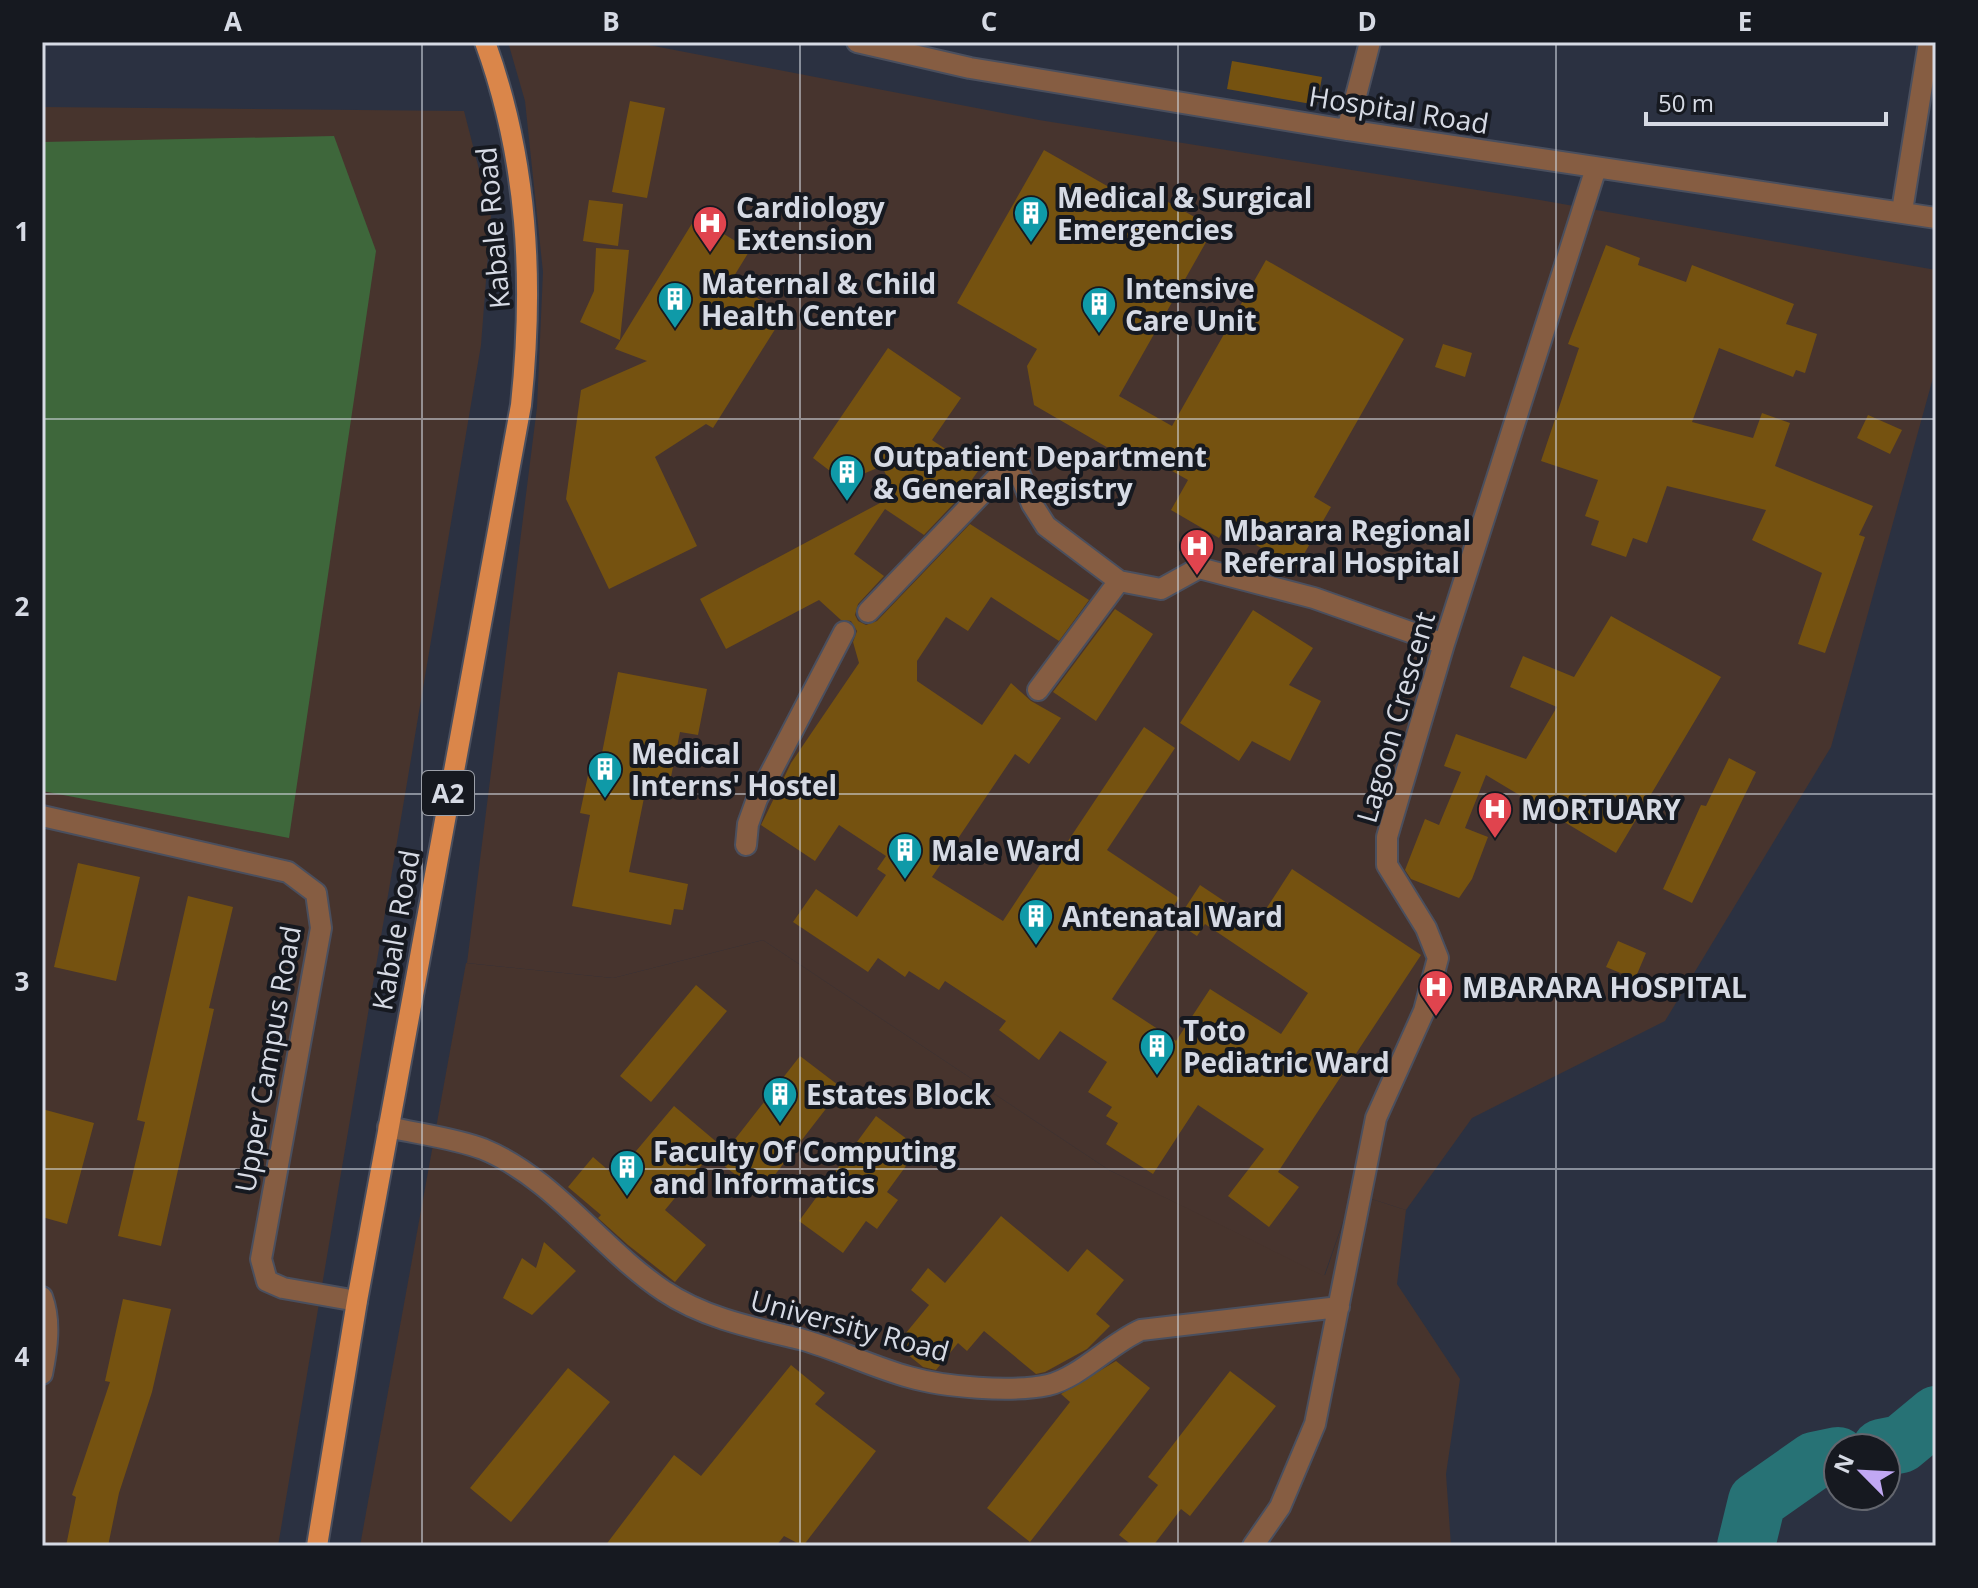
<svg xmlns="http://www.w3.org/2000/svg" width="1978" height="1588" font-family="'Open Sans',sans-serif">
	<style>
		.education { fill: #47342d }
		.medical { fill: #47342e }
		.green { fill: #3e673b }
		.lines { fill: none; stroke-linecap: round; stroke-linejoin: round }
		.river { stroke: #277275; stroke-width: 58 }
		.building { fill: #755210 }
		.minor-casing { stroke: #4a4f5e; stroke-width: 24 }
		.major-casing { stroke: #4a4f5e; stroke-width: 24 }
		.minor { stroke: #865d42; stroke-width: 20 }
		.major { stroke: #da864a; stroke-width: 20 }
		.grid { fill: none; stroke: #d6dae4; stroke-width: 2; stroke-opacity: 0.55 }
		.labels { text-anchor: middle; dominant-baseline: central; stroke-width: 8; stroke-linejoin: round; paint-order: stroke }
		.shield { fill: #161920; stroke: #9ca0a9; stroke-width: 2 }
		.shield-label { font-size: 26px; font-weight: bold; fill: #d6dae4 }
		.street-label { font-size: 28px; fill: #d6dae4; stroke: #161920 }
		.poi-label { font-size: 28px; font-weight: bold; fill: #d6dae4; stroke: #161920; text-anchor: start }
		.neatline { fill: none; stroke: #d6dae4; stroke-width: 3 }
		.grid-label { font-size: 26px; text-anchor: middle; font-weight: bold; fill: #d6dae4 }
	</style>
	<rect width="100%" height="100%" fill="#2b3141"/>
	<!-- education -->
	<path class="education" d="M42 107 464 111 491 216 481 345 278 1546H42Z
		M763 940 1109 1170 1325 1275 1353 1193 1406 1210 1397 1284 1460 1379 1446 1474 1451 1546H360L466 963 613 978Z"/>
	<!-- medical -->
	<path class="medical" d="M508 42H633L1039 120 1540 200 1936 270V367L1831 747 1665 1021 1472 1118 1406 1210 1353 1193 1324 1276 1109 1170 763 940 613 978 467 963 537 407 543 272 525 101Z"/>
	<!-- green -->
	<path class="green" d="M334 136 376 251 289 838 42 791V142Z"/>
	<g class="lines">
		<!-- river -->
		<path class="river" d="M1881 1448 1901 1444 1936 1415
			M1746 1546 1757 1501 1814 1461 1838 1456"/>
	</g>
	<!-- building -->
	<path class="building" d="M1232 61 1322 77 1317 105 1227 89Z
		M630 101 665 108 647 198 612 192Z
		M1044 150 1137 203 1145 189 1214 228 1119 396 1172 426 1266 260 1404 339 1314 497 1331 507 1296 568 1225 527 1219 538 1171 510 1188 480 1135 450 1129 460 1034 405 1027 366 1037 349 957 303Z
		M589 200 623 204 618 246 583 241Z
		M696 217 750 250 731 281 784 315 713 428 706 424 655 457 697 546 609 589 566 499 581 390 647 361 615 349Z
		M1606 245 1640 258 1638 265 1686 282 1692 265 1794 304 1786 324 1817 334 1805 373 1796 370 1793 377 1719 348 1692 422 1753 438 1762 413 1790 423 1775 466 1873 506 1859 535 1865 537 1825 653 1798 644 1822 573 1752 540 1766 510 1667 486 1647 543 1633 538 1626 557 1591 545 1599 521 1585 516 1598 480 1541 461 1579 348 1568 344Z
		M596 248 629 250 620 340 580 322 594 291Z
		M1443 344 1472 353 1465 377 1435 367Z
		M888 348 961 398 932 440 978 471 959 498 924 535 885 509 854 554 884 576 858 604 855 615 858 621 866 625 877 621 970 524 1089 600 1059 641 991 597 968 631 946 617 917 661V681L982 725 1011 683 1031 701 1061 718 1029 764 1015 754 932 877 1003 921 1053 845 1062 850 1144 727 1175 748 1107 850 1179 898 1112 999 1176 1041 1210 989 1281 1034 1308 993 1205 924 1197 936 1176 922 1200 885 1257 923 1292 869 1421 955 1278 1172 1299 1187 1269 1227 1228 1196 1264 1149 1198 1105 1153 1174 1106 1144 1118 1123 1106 1116 1112 1107 1088 1092 1107 1062 1060 1031 1039 1060 999 1030 1006 1021 945 981 939 990 909 971 905 977 878 958 868 972 793 922 816 889 857 917 886 875 877 869 886 856 839 825 815 861 761 825 791 763 859 663 853 642 857 631 851 621 841 620 819 600 726 649 700 599 895 495 882 466 837 485 830 471 813 458Z
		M1868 415 1902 430 1890 454 1857 438Z
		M1115 609 1153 634 1096 721 1053 692Z
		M1253 610 1313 648 1289 685 1321 701 1290 761 1252 741 1239 761 1180 723Z
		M1611 616 1721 677 1616 853 1486 775 1465 828 1488 837 1472 879 1459 898 1411 879 1405 870 1425 819 1439 825 1461 772 1444 766 1456 734 1526 759 1557 707 1510 687 1523 656 1574 677Z
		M618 672 707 689 698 735 680 732 669 787 647 783 629 872 688 884 683 910 674 909 671 925 572 906 590 815 580 813 592 756 601 758Z
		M1729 758 1756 772 1692 903 1663 889 1701 805 1706 806Z
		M78 863 140 877 116 981 54 967Z
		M188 896 233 907 209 1008 214 1009 161 1246 118 1236 145 1122 137 1120Z
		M1618 941 1646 953 1635 979 1606 967Z
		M696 985 727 1011 651 1102 620 1076Z
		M800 1056 842 1088 760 1194 718 1161Z
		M674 1106 719 1144 665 1210 706 1245 675 1282 628 1245 598 1218 601 1215 568 1187 593 1157 615 1176Z
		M42 1109 94 1123 67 1224 42 1217Z
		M876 1116 919 1148 887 1192 898 1200 887 1215 877 1229 866 1221 843 1253 799 1221Z
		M1001 1216 1068 1272 1087 1249 1124 1280 1096 1314 1110 1326 1087 1349 1045 1372 1036 1374 984 1331 967 1351 958 1343 936 1370 923 1367 896 1345 929 1305 911 1290 928 1268 945 1283Z
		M544 1242 576 1271 532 1315 503 1298 522 1258 536 1268Z
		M123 1299 171 1309 152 1392 119 1493 108 1546H66L76 1497 72 1495 110 1382 105 1381Z
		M1116 1361 1150 1388 1030 1542 987 1508 1070 1402 1061 1394Z
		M791 1365 825 1393 815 1404 876 1451 803 1546 784 1536 776 1546H605L674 1455 701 1476Z
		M568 1368 610 1402 511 1522 470 1488Z
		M1230 1371 1276 1406 1190 1516 1181 1509 1153 1546H1133L1119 1535 1158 1485 1148 1477Z"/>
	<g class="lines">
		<!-- minor casing -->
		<g class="minor-casing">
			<path id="minor" d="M857 42 970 68 1347 130 1936 218
				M1347 130 1370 42
				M1902 211 1929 42
				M868 612 1014 460 1032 504 1046 526 1119 581 1161 589 1199 568 1314 598 1444 644
				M1038 690 1119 581
				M42 816 288 872 316 893 321 928 261 1259 267 1281 283 1288 357 1301
				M746 845 748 824 757 799 844 632
				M388 1127C419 1134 454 1138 483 1149 554 1178 601 1249 664 1291 704 1318 754 1328 800 1339 837 1349 872 1367 909 1377 944 1387 1011 1393 1048 1385 1079 1378 1111 1343 1141 1330L1339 1307
				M42 1297C51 1321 47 1349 42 1374
				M1253 1546 1280 1507 1315 1424 1376 1118 1424 1011 1438 958 1426 928 1387 865V837L1444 644 1596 168"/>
		</g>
		<!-- major casing -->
		<g class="major-casing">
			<path id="major" d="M317 1546 357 1301 521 405C534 281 528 160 485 42"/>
		</g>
		<!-- minor -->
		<use href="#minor" class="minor"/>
		<!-- major -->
		<use href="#major" class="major"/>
	</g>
	<!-- grid -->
	<path class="grid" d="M422 42V1546M800 42V1546M1178 42V1546M1556 42V1546M42 419H1936M42 794H1936M42 1169H1936"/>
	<!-- icons -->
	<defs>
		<g id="building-pin" transform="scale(1.8)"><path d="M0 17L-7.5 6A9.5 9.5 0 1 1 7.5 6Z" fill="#0f9aa8" stroke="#161920"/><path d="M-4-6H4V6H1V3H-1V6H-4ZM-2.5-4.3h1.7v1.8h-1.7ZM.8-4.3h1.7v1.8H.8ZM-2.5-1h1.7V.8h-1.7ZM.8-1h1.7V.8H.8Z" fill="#fff"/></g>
		<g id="hospital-pin" transform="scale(1.8)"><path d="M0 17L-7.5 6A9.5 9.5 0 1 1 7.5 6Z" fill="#e0444e" stroke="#161920"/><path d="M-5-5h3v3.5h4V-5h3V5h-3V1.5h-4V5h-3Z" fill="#fff"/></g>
	</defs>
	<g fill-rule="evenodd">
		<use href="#building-pin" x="1031" y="213"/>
		<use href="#hospital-pin" x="710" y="223"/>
		<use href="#building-pin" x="675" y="299"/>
		<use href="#building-pin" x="1099" y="304"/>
		<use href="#building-pin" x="847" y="472"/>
		<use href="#hospital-pin" x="1197" y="546"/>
		<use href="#building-pin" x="605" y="769"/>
		<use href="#hospital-pin" x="1495" y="809"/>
		<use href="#building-pin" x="905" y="850"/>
		<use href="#building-pin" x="1036" y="916"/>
		<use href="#hospital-pin" x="1436" y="987"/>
		<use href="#building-pin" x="1157" y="1046"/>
		<use href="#building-pin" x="780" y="1094"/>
		<use href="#building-pin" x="627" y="1167"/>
	</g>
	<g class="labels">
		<!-- shield labels -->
		<rect class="shield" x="422" y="771" width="52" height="44" rx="6"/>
		<g class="shield-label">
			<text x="448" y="793">A2</text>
		</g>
		<!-- street labels -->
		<g class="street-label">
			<text transform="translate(1399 109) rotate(9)">Hospital Road</text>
			<text transform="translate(492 228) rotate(-95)">Kabale Road</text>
			<text transform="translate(1395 717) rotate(-74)">Lagoon Crescent</text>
			<text transform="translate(395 930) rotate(-80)">Kabale Road</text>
			<text transform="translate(267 1059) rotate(-80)">Upper Campus Road</text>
			<text transform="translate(850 1325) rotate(15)">University Road</text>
		</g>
		<!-- poi labels -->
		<g class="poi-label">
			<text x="1057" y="197">Medical &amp; Surgical<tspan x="1057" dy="32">Emergencies</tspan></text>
			<text x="736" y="207">Cardiology<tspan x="736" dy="32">Extension</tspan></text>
			<text x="701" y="283">Maternal &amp; Child<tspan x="701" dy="32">Health Center</tspan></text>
			<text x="1125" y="288">Intensive<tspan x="1125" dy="32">Care Unit</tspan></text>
			<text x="873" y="456">Outpatient Department<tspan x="873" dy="32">&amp; General Registry</tspan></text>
			<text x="1223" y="530">Mbarara Regional<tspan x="1223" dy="32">Referral Hospital</tspan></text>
			<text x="631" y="753">Medical<tspan x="631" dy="32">Interns' Hostel</tspan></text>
			<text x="1521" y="809">MORTUARY</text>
			<text x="931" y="850">Male Ward</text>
			<text x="1062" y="916">Antenatal Ward</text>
			<text x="1462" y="987">MBARARA HOSPITAL</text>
			<text x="1183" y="1030">Toto<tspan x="1183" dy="32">Pediatric Ward</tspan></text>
			<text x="806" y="1094">Estates Block</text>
			<text x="653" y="1151">Faculty Of Computing<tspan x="653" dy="32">and Informatics</tspan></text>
		</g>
	</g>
	<!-- border -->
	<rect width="1978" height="1588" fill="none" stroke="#161920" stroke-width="88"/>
	<!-- north arrow -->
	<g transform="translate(1862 1472) rotate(294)"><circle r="38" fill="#161920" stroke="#63666e" stroke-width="2"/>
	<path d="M0-6L14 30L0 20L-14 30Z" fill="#c1a8f3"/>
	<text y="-12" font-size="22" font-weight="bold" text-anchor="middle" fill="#d6dae4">N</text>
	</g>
	<!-- scale -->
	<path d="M1646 112v12h240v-12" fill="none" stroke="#d6dae4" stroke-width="4"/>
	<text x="1658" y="112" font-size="24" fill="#d6dae4" stroke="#161920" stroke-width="6" paint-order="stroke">50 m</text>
	<rect x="44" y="44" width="1890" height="1500" class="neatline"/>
	<g class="grid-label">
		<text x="233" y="31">A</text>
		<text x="611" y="31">B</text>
		<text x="989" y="31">C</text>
		<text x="1367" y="31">D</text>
		<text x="1745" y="31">E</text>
		<text x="22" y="241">1</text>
		<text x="22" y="616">2</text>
		<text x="22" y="991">3</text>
		<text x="22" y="1366">4</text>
	</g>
</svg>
